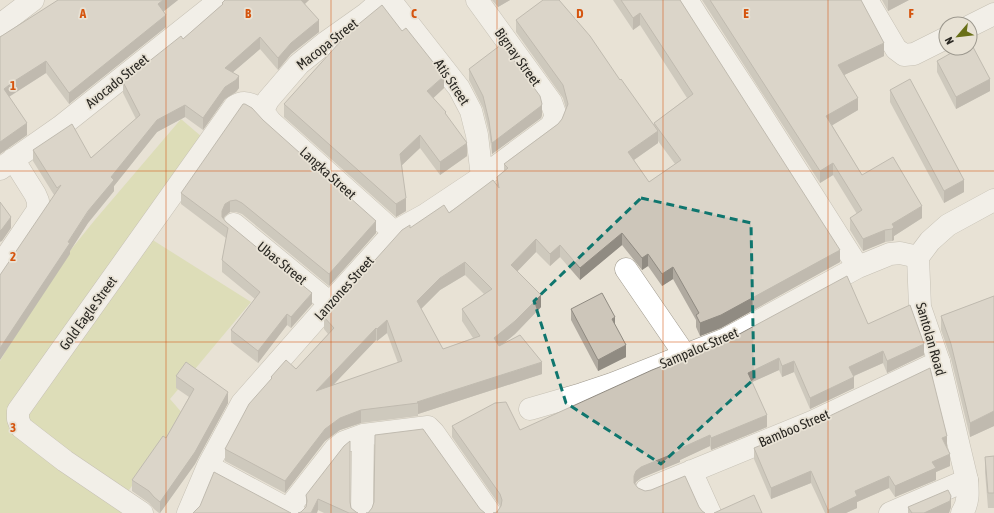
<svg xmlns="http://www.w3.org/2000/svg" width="994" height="513" font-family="'Asap Condensed',sans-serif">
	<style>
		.green { fill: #d0d796 }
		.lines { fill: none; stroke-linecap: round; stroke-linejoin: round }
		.minor-casing { stroke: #9f998d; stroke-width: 23 }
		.tertiary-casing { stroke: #9f998d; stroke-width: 23 }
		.minor { stroke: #fff; stroke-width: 22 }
		.tertiary { stroke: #fff; stroke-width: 22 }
		.wall { fill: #b0aaa0; fill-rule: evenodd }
		.shaded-wall { fill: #908b82 }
		.building { fill: #cdc6ba; stroke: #908b82; fill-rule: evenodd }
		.marked { fill: none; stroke: #0f766e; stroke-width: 3; stroke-dasharray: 8 5; stroke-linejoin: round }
		.grid { fill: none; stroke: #d5540e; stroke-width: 1; stroke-opacity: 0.55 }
		.labels { text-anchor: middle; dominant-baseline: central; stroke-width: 3.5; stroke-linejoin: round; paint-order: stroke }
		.street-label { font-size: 14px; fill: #2a2823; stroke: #e8e2d5 }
		.grid-label { font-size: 13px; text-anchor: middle; font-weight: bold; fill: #d5540e; stroke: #e8e2d5; stroke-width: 3.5; stroke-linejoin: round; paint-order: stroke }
	</style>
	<rect width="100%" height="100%" fill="#e8e2d5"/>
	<!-- green -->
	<path class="green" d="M181 119 216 149 140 232 251 302 170 399 183 414 117 507 125 513H0V361L48 278 94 221Z"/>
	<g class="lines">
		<!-- minor casing -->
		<g class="minor-casing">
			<path id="minor" d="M390 0 459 88 471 111 477 135 482 177
				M687 0 699 19 752 100 858 267
				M867 0 896 49 904 55 914 54 946 38
				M0 25 33 0
				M970 26 994 14
				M263 111 268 100 299 64 325 43 366 14 382 0
				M0 169 60 127 220 0
				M234 224 330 303
				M0 266 38 210V201L35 194 13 159
				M626 269 685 355
				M530 409 582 394 612 384 726 339 858 267 890 254 900 253 918 257
				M208 466 295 513
				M691 471 710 513
				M646 490 812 422 939 362
				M288 509 335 449 344 442 363 435 428 427 434 433 490 513
				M142 513 65 461 30 434 21 427 18 419V411L235 106C249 97 263 111 271 122L394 232
				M188 513 208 466 242 403 330 303 394 232 425 215 482 177 551 126 556 116 551 102 477 0
				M362 513 363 435
				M890 513 967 480"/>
		</g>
		<!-- tertiary casing -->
		<g class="tertiary-casing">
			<path id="tertiary" d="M962 513C969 502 968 492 967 480L939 362 920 307 918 257 930 241 948 225 994 200"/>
		</g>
		<!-- minor -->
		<use href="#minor" class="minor"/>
		<!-- tertiary -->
		<use href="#tertiary" class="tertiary"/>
	</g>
	<!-- wall -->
	<path class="wall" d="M58 0H178L163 11 166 27 69 104 46 73 9 97 27 135 0 154V37Z
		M225 0H309L305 4 319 32 291 54 278 70 260 49 233 72 239 88 236 92 225 99 203 130 185 117 157 132 114 186V191L88 223 70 251V254L54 195 33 161V150L91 158 136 119 123 93V82L183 39 222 5V3Z
		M492 0H510L498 7Z
		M613 0H680L840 262 721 328 700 336 696 327V320L673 279 662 286 648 266 642 270 622 245 580 280 560 257 550 266 536 252 517 271 541 307 515 334 503 344 542 374 418 414V416L361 423 340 430 325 441 285 493 225 461V449L271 380V377L296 369 328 334 324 329V317L410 228 449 213 497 185V177L504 171V164L558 124 562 119 566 109 563 98 516 32V20L620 80 654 125V123L687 98 640 25 633 30ZM658 141 675 164 649 182 634 160 658 143ZM465 275 484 294 462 309V321L473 338 443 349 421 309 440 290ZM387 333 398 363 333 385 376 340 377 341Z
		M702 0H861L884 56 844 75 858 110 832 125 862 175 922 218 894 236V240L892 241 885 242 863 251 850 230V218L857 214 833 175 820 183Z
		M882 0H909L888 11Z
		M937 61 990 91 956 109 937 72Z
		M469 69 542 115 541 118 492 154 489 132 483 108 469 80Z
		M444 88 433 98 446 114 467 156 440 175 420 148 402 165 406 211 396 217 284 117V104Z
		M890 90 964 192 944 203 890 102Z
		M263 120 376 233 329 286 242 214 236 212H230L225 216 223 218 226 222 312 304 291 328 287 325 258 363 231 342V330L255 299 222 272V260L226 238 181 204V193Z
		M994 296V426L970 437 951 359 941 330V316Z
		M571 309 626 357 598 371 571 320Z
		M868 324 924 355 887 373 883 363 854 376V388L810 409 794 372 782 377 779 370 752 382 767 427 711 450 710 446 680 460V462L641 478 636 482 635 484 638 488 645 491 699 507 702 511 497 512 501 507 500 506 452 437V426L520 430Z
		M176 376 228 403 195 464 160 513H159L154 509 149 503 132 491V480L166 438 189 397 176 388Z
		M947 447 950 466 936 472V480L895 497 889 488 857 502V508L846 513H825L811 483 771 499 754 459V448Z
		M994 456V508H988L985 472V457Z
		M306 495 350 502 351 508 356 512 358 513H324L318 510 301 512 306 507Z
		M908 507H951L949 513H908Z"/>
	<!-- shaded-wall -->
	<path class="shaded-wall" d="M163 0H178L158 16V4Z
		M299 0H309L299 9Z
		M498 0H510L498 7Z
		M888 0H909L888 11Z
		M640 13V25L633 30V18Z
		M166 15V27L69 104V93Z
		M319 20V32L291 54 278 70V58L291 43Z
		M260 37V49L225 79V68Z
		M884 43V56L838 78V65Z
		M46 61V73L13 94 4 100V89L13 82Z
		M239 76V88L236 92 225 99 203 130V118L225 87Z
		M444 76V88L427 104V91Z
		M990 79V91L956 109V97Z
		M858 98V110L826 129V116Z
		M542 104V115L541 118 492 154V143Z
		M185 105V117L157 132 114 186V191L88 223 70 251V254L0 360V348L68 242 111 177 157 120Z
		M27 123V135L0 154V142Z
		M658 131V143L628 164V152Z
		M420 135V148L400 167V154Z
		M467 143V156L440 175V162Z
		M833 163V175L820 183V171Z
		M964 180V192L944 203V191Z
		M406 198V211L396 217V204Z
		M230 201V212L225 216 222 222V211L225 204Z
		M922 206V218L894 236V240L892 241V224Z
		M11 217V228L2 241 0 242V231Z
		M376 221V233L329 286V274Z
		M885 230V242L863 251V239Z
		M622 233V245L580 280V268Z
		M536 239V252L511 278V265Z
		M560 245V257L550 266V254Z
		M840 250V262L721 328 700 336V323Z
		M648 254V266L642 270V258Z
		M465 262V275L440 290 417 313V301L440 278Z
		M673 267V279L662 286V274Z
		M312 293V304L291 328V317Z
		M541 295V307L515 334 494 351V338Z
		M287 314V325L258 363V351Z
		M615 317V329L612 319Z
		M387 320V333L377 341V329Z
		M376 328V340L316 403V391Z
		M924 344V355L887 373V361Z
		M626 345V357L598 371V360Z
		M883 351V363L849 378V367Z
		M779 358V370L748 384V373Z
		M794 361V372L782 377V366Z
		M542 362V374L418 414V403L417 402Z
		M854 377V388L810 409V398Z
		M228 392V403L195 464 160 513V502Z
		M361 410V423L340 430 325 441 285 493V481L325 429 340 418Z
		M994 411V426L970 437V423Z
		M767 415V427L711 450V438Z
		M710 435V446L680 460V462L641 478 636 482 634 488V476L636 471 641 467Z
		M947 436V448L942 438Z
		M950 454V466L936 472V480L895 497V486L932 462Z
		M811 471V483L771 499V488Z
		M889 476V488L857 502V508L846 513H828V510L855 491Z
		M951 496V507L949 513H924Z
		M318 499V510L317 513H311Z"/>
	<!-- building -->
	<path class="building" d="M58 0H163L158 4 166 15 69 93 46 61 13 82 4 89 27 123 0 142V37Z
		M225 0H301L319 20 291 43 278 58 260 37 225 68 239 76 236 80 225 87 203 118 185 105 157 120 111 177 114 180 88 211 68 242 70 243 0 348V275L61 185 57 188 33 150 72 124 91 158 140 115 123 82 181 36 183 39 223 4 222 3Z
		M543 0H559L590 36 620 80 621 79 658 131 628 152 649 182 681 160 654 123 693 94 640 13 633 18 621 0H680L840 250 721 315 700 323 696 315 699 313 673 267 662 274 648 254 642 258 622 233 580 268 560 245 550 254 536 239 511 265 541 295 515 321 494 338 499 346 520 335 542 362 417 402 418 403 361 410 340 418 325 429 285 481 225 449 249 404 272 378 271 377 286 360 296 369 334 328 324 317 402 230 410 225V228L444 205 449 213 493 180 499 188 497 177 508 168 504 164 558 124 562 119 568 104 563 85 516 20ZM465 262 492 289 462 309 480 336 443 349 417 301 440 278ZM387 320 402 361 316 391 376 328 377 329Z
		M710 0H861L884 43 838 65 858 98 826 116 862 175 893 157 922 206 892 224 894 227 892 229 885 230 863 239 850 218 862 210 833 163 820 171Z
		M382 5 402 31 406 28 444 76 427 91 446 112 445 113 467 143 440 162 420 135 400 154 406 198 396 204 284 104 349 32Z
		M502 44 540 96 542 104 541 106 492 143 489 121 483 96 469 69Z
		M973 47 990 79 956 97 937 61 960 48H963L965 51Z
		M910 79 964 180 944 191 890 90Z
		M243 104H245L252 108 263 120 376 221 329 274 242 203 236 200 230 201 225 204 222 211V217L226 222 312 293 291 317 287 314 258 351 231 330 260 292 222 260 228 228 181 193Z
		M0 202 11 217 2 229 0 231Z
		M847 276 868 324 910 305 924 344 887 361 883 351 849 367 854 377 810 398 794 361 782 366 779 358 748 373 767 415 711 438 710 435 679 449 680 451 641 467 636 471 634 476V483L638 488 645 491 651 490 685 476 699 507 702 511 705 513H493L497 512 501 506 502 500 500 494 452 426 495 403 506 402 520 430 652 370 732 338Z
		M602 293 615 317 612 319 626 345 598 360 571 309Z
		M994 296V411L970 423 951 344 941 316Z
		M186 362 228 392 195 452 160 502 154 497 149 491 132 480 163 436 166 438 194 389 176 376Z
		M930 368 947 436 942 438 950 454 932 462 936 468 895 486 889 476 855 491 857 496 828 510 811 471 771 488 754 448 817 422Z
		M423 429 480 509 485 513H366H368L372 508 374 502 375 435Z
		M350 441V502L351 508 356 512 358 513H349L318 499 311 513H298L301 512 306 507 307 501 306 495 344 446Z
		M994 456V493H988L985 457Z
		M214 472 289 512 291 513H193L200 506Z
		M948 490 951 496 950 501 924 513H912L908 507Z
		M754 495 762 513H714Z"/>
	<!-- marked area -->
	<path d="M0 0H994V513H0ZM641 198 751 223 754 379 661 464 566 403 534 301Z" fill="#e8e2d5" fill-opacity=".55" fill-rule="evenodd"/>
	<path class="marked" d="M641 198 751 223 754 379 661 464 566 403 534 301Z"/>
	<!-- grid -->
	<path class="grid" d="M166 0V513M331 0V513M497 0V513M663 0V513M828 0V513M0 171H994M0 342H994"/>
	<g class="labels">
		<!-- street labels -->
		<g class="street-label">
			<text transform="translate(327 44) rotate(-38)">Macopa Street</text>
			<text transform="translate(518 57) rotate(54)">Bignay Street</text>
			<text transform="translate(117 81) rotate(-39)">Avocado Street</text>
			<text transform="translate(452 82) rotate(56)">Atis Street</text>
			<text transform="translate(328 173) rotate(42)">Langka Street</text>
			<text transform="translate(282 263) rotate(39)">Ubas Street</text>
			<text transform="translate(344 288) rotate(-48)">Lanzones Street</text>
			<text transform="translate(88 313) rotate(-54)">Gold Eagle Street</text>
			<text transform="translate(931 339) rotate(74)">Santolan Road</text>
			<text transform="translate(699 348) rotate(-23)">Sampaloc Street</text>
			<text transform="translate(794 428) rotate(-23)">Bamboo Street</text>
		</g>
	</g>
	<g class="grid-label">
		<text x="83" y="18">A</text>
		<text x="248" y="18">B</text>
		<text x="414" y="18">C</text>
		<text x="580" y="18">D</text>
		<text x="746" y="18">E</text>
		<text x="911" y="18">F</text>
		<text x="13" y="90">1</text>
		<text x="13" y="261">2</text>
		<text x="13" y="432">3</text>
	</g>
	<!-- north arrow -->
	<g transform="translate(958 36) rotate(242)"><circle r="19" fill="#e8e2d5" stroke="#9c988e"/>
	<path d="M0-3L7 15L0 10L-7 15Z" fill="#697018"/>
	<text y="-6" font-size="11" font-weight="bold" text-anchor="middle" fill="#2a2823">N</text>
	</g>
</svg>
